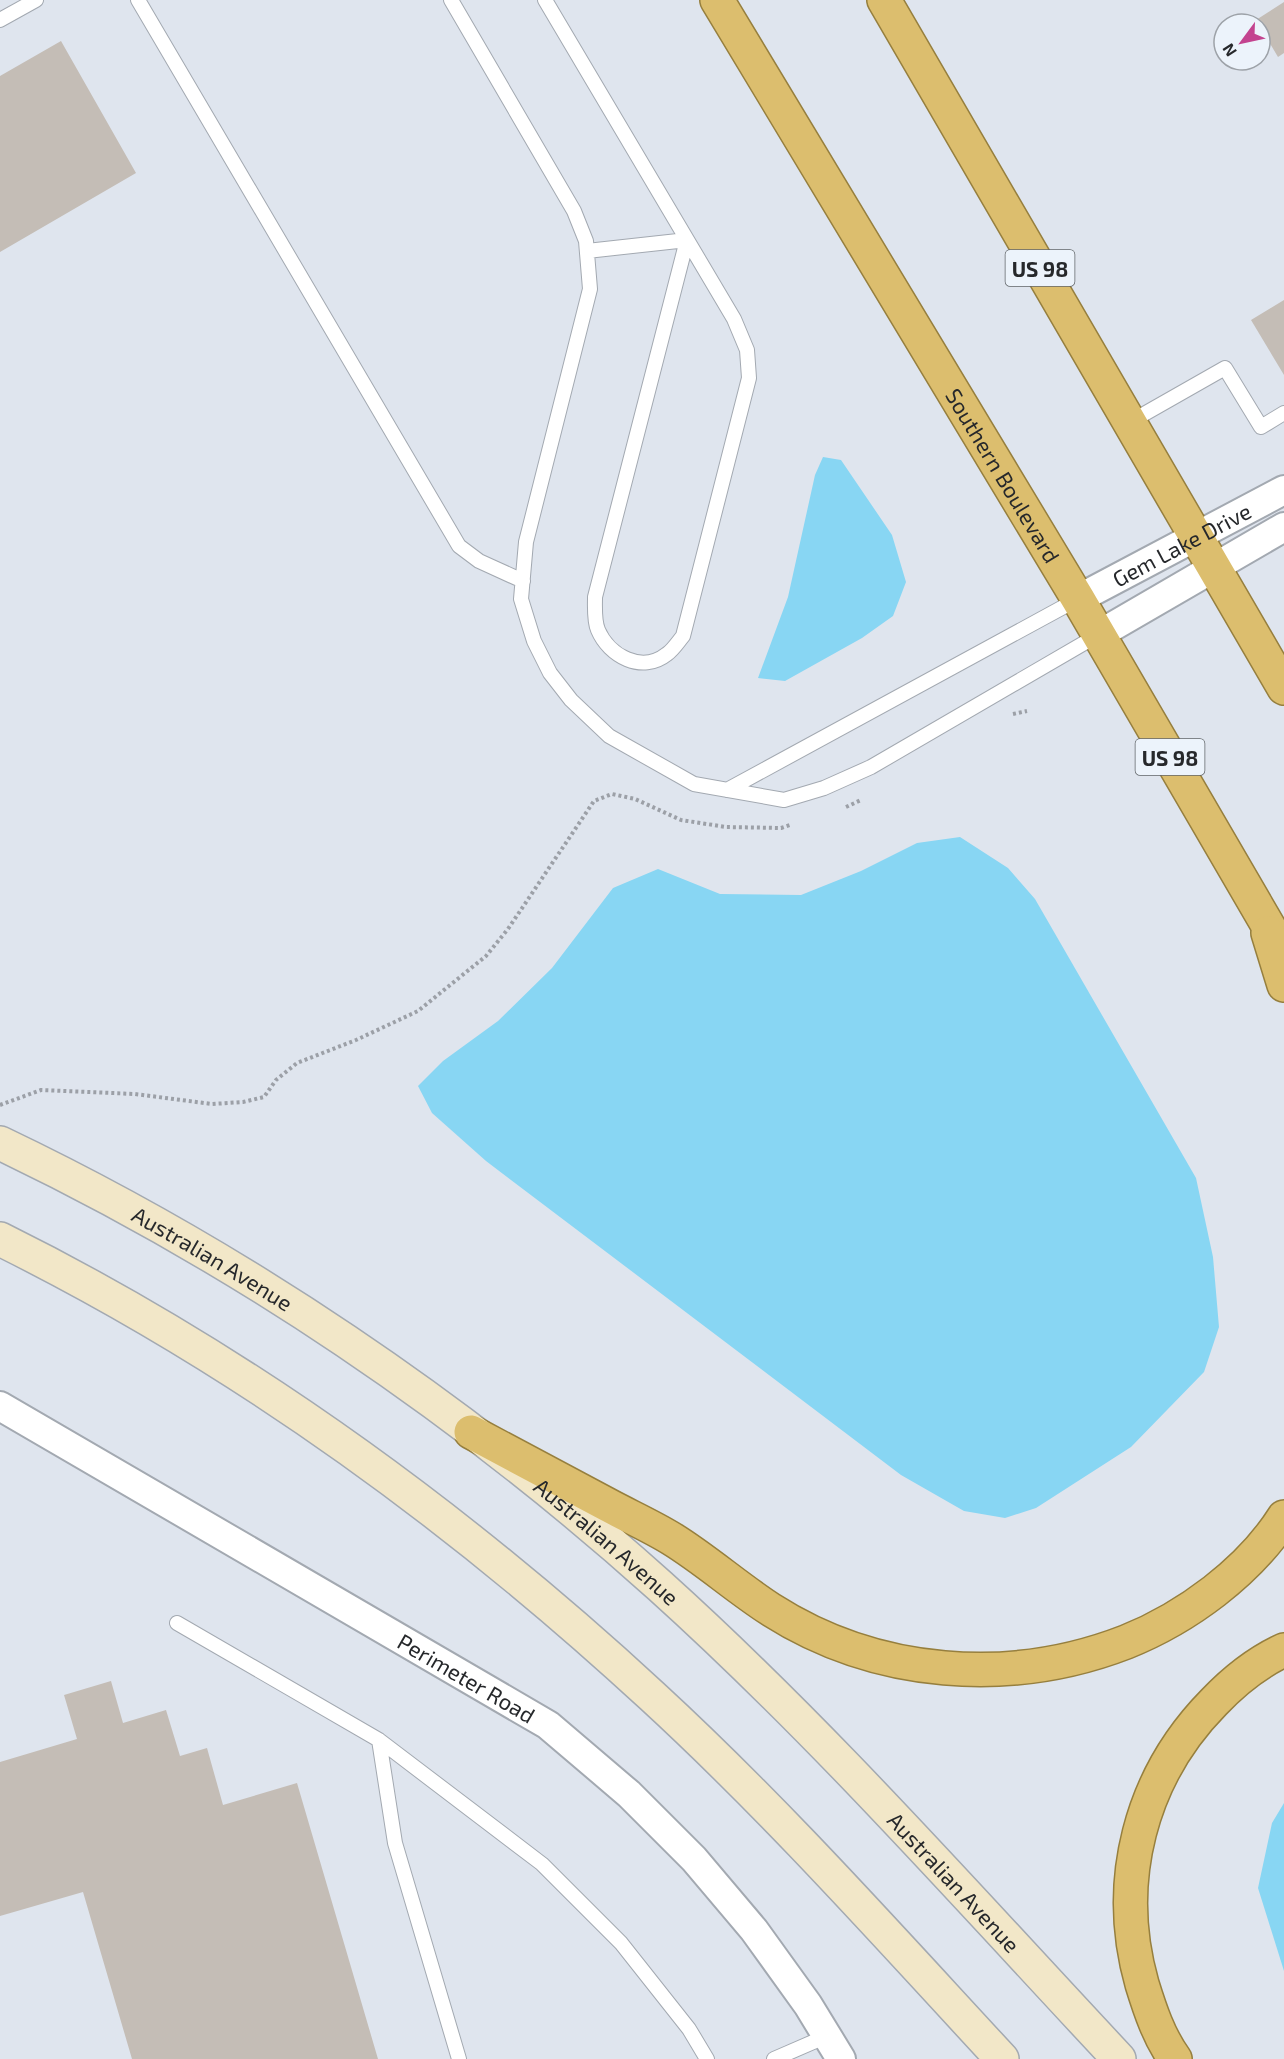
<svg xmlns="http://www.w3.org/2000/svg" width="1284" height="2059" font-family="'Exo 2',sans-serif">
	<style>
		.water { fill: #88d6f3 }
		.building { fill: #c4bdb6 }
		.lines { fill: none; stroke-linecap: round; stroke-linejoin: round }
		.service-casing { stroke: #a3a9b1; stroke-width: 16 }
		.minor-casing { stroke: #a3a9b1; stroke-width: 32 }
		.secondary-casing { stroke: #a3a9b1; stroke-width: 36 }
		.trunk-casing { stroke: #967f3e; stroke-width: 36 }
		.path { stroke: #9ca0a7; stroke-width: 4; stroke-dasharray: 3 3; stroke-linecap: butt }
		.service { stroke: #fff; stroke-width: 14 }
		.minor { stroke: #fff; stroke-width: 28 }
		.secondary { stroke: #f2e7c8; stroke-width: 33 }
		.trunk { stroke: #dcbe6e; stroke-width: 33 }
		.labels { text-anchor: middle; dominant-baseline: central; stroke-width: 5; stroke-linejoin: round; paint-order: stroke }
		.shield { fill: #ecf3fb; stroke: #616569; stroke-width: 1.5 }
		.shield-label { font-size: 21px; font-weight: bold; fill: #26282b }
		.street-label { font-size: 22px; fill: #26282b; stroke: #ecf3fb }
	</style>
	<rect width="100%" height="100%" fill="#dfe5ee"/>
	<!-- water -->
	<path class="water" d="M823 457 841 460 892 535 906 582 893 616 862 638 785 681 758 678 788 597 815 475Z
		M960 837 1008 868 1035 899 1196 1178 1213 1257 1219 1327 1204 1372 1131 1447 1036 1508 1005 1518 964 1511 901 1475 486 1161 432 1113 418 1086 443 1061 498 1021 552 968 613 888 658 869 720 894 801 895 861 871 917 843Z
		M1284 1803V1971L1258 1888 1272 1823Z"/>
	<!-- building -->
	<path class="building" d="M1284 2V53L1278 57 1256 20Z
		M61 41 136 173 0 252V76Z
		M1284 300V375L1251 320Z
		M111 1681 123 1723 166 1710 180 1756 207 1748 223 1805 297 1783 378 2059H132L83 1892 0 1916V1762L77 1739 64 1695Z"/>
	<g class="lines">
		<!-- service casing -->
		<g class="service-casing">
			<path id="service" d="M138 0 459 546 479 561 523 581
				M451 0 574 211 586 241 590 289 526 542 521 599 534 641 550 673 571 700 609 736 694 784 784 800 824 788 871 767 1098 635
				M545 0 734 319 747 350 749 378 683 636C678 642 673 650 667 654 642 674 609 656 598 630 594 621 595 607 595 597L687 240
				M0 20 36 0
				M587 251 687 240
				M1130 422 1225 368 1261 427 1284 413
				M727 790 1078 599
				M177 1623 379 1740 542 1864 621 1943 689 2029 707 2059
				M379 1740 395 1843 459 2059
				M774 2059 827 2036"/>
		</g>
		<!-- minor casing -->
		<g class="minor-casing">
			<g id="minor">
				<path id="s1" d="M1078 599 1284 490"/>
				<path d="M1098 635 1284 527"/>
				<path id="s2" d="M0 1406 548 1725 629 1794 694 1859 754 1930 808 2005 841 2059"/>
			</g>
		</g>
		<!-- secondary casing -->
		<g class="secondary-casing">
			<g id="secondary">
				<path id="s3" d="M0 1143C239 1257 463 1409 660 1586 823 1733 969 1899 1119 2059"/>
				<path d="M0 1239C238 1357 457 1516 652 1696 776 1810 888 1936 1002 2059"/>
			</g>
		</g>
		<!-- trunk casing -->
		<g class="trunk-casing">
			<g id="trunk">
				<path id="s4" d="M717 0 1078 599 1284 953"/>
				<path d="M884 0 1284 688"/>
				<path d="M1268 933 1284 985"/>
				<path d="M471 1432C516 1456 561 1480 606 1504 628 1516 651 1526 672 1539 706 1560 736 1587 770 1609 876 1677 1010 1687 1126 1642 1186 1618 1249 1572 1284 1517"/>
				<path d="M1175 2059C1159 2037 1150 2010 1142 1984 1113 1882 1140 1777 1214 1702 1234 1681 1258 1662 1284 1650"/>
			</g>
		</g>
		<!-- path -->
		<path class="path" d="M1013 714 1027 711
			M846 807 861 800
			M0 1105 41 1090 135 1094 212 1104 243 1102 264 1097 276 1080 297 1063 356 1040 418 1011 486 956 508 929 594 801 612 794 635 799 681 820 726 827 781 828 790 825"/>
		<!-- service -->
		<use href="#service" class="service"/>
		<!-- minor -->
		<use href="#minor" class="minor"/>
		<!-- secondary -->
		<use href="#secondary" class="secondary"/>
		<!-- trunk -->
		<use href="#trunk" class="trunk"/>
	</g>
	<g class="labels">
		<!-- shield labels -->
		<g class="shield">
			<rect x="1005.5" y="250" width="69" height="36" rx="4.5"/>
			<rect x="1135.5" y="739" width="69" height="36" rx="4.5"/>
		</g>
		<g class="shield-label">
			<text x="1040" y="268">US 98</text>
			<text x="1170" y="757">US 98</text>
		</g>
		<!-- street labels -->
		<g class="street-label">
			<text stroke="none"><textPath href="#s4" startOffset="555">Southern Boulevard</textPath></text>
			<text stroke="none"><textPath href="#s1" startOffset="117">Gem Lake Drive</textPath></text>
			<text stroke="none"><textPath href="#s3" startOffset="242">Australian Avenue</textPath></text>
			<text stroke="none"><textPath href="#s3" startOffset="728">Australian Avenue</textPath></text>
			<text stroke="none"><textPath href="#s2" startOffset="540">Perimeter Road</textPath></text>
			<text stroke="none"><textPath href="#s3" startOffset="1215">Australian Avenue</textPath></text>
		</g>
	</g>
	<!-- north arrow -->
	<g transform="translate(1242 42) rotate(237)"><circle r="28" fill="#ecf3fb" stroke="#9da2a8" stroke-width="1.5"/>
	<path d="M0-4.5L10 22L0 15L-10 22Z" fill="#c3438f"/>
	<text y="-9" font-size="16" font-weight="bold" text-anchor="middle" fill="#26282b">N</text>
	</g>
</svg>
